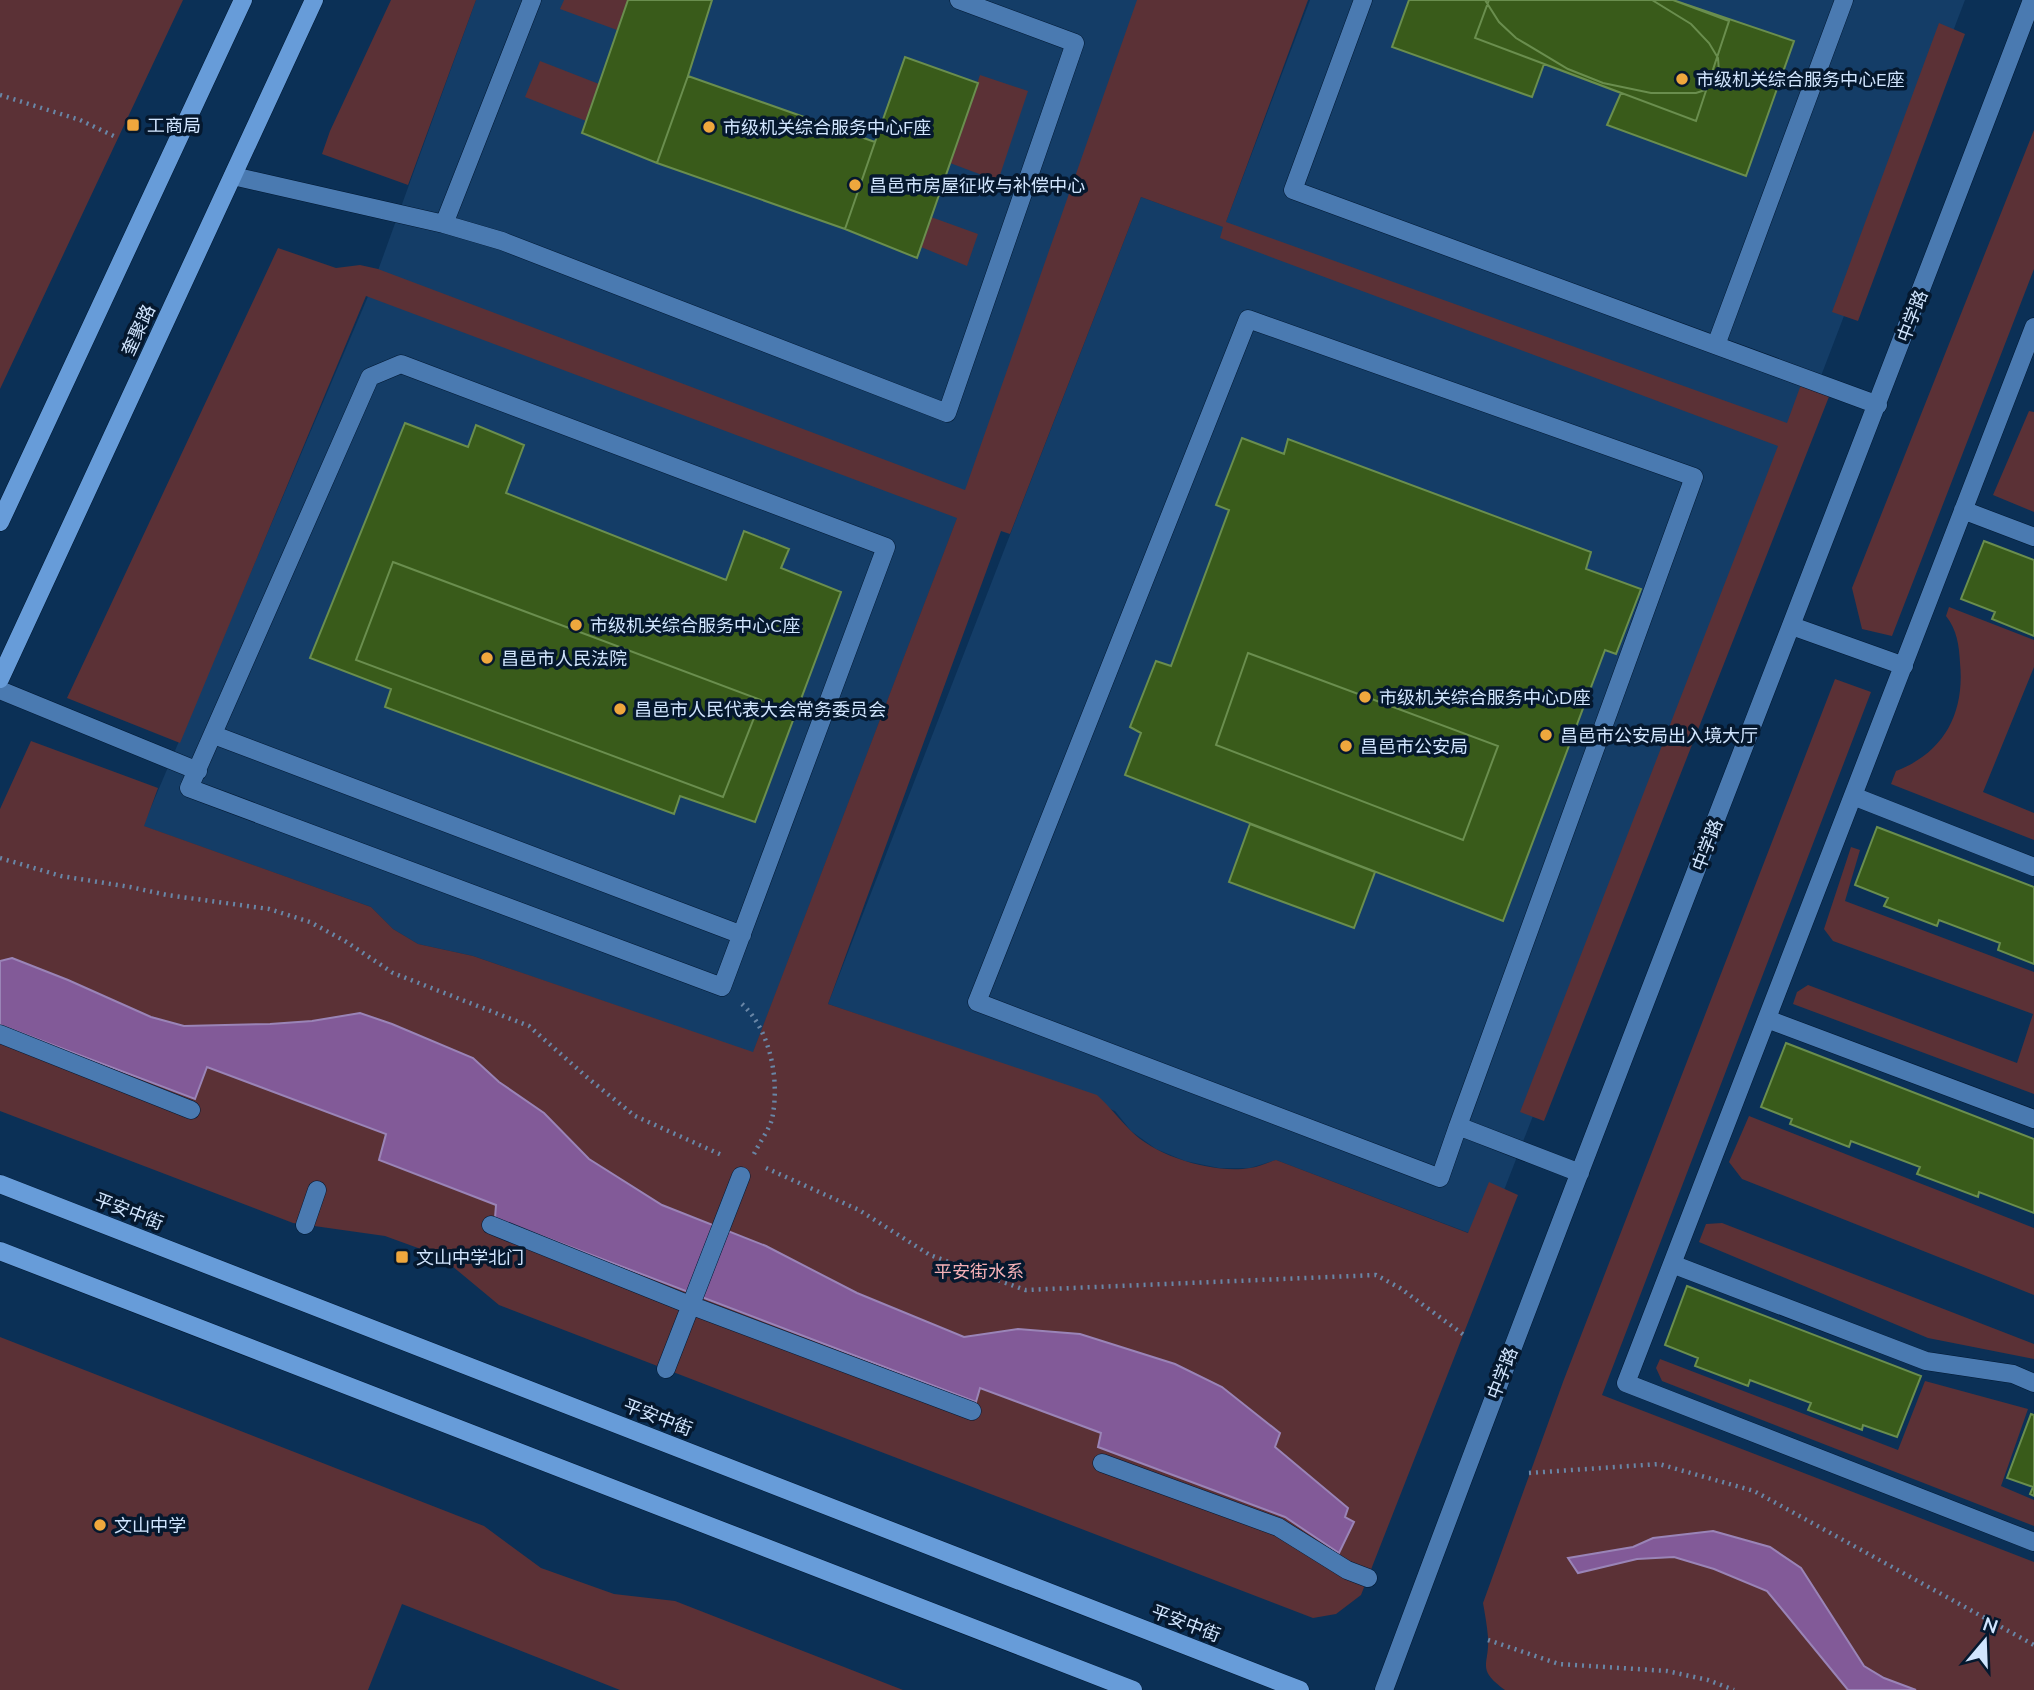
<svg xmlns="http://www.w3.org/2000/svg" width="2034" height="1690" font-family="Mulish,'Noto Sans SC',sans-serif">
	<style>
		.built { fill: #143d67 }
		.green { fill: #5b3136 }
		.water { fill: #825a98; stroke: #9a84b7; stroke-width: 2 }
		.building { fill: #395b1a; stroke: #6a8e4e; stroke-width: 2 }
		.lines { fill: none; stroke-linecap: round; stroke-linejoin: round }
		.minor-casing { stroke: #011832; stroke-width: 19 }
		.major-casing { stroke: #011832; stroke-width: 19 }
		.path { stroke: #6986a6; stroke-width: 4.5; stroke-dasharray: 2 5; stroke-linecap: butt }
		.minor { stroke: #4a7ab1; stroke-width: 18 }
		.major { stroke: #679cd9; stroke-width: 18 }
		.poi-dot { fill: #efa73d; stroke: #05182e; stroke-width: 2.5 }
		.labels { text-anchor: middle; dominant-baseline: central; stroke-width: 7; stroke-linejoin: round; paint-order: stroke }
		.poi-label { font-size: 18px; fill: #d1e5fe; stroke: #05182e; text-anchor: start }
		.street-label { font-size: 18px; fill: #d1e5fe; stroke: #05182e }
		.park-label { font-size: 18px; fill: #f5b1b7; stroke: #05182e }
	</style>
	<rect width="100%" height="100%" fill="#0b3056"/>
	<!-- built -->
	<path class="built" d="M476 0H1186L963 503 753 1053 473 956 418 944 393 929 371 907 143 826 372 287Z
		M1310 0H1965L1798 436 1485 1239 1276 1160 1250 1168H1219L1185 1161 1156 1149 1131 1131 1115 1111 903 1030 828 1004 1141 197 1224 227Z"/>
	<!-- green -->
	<path class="green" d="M0 0H183L0 389Z
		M391 0H476L408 185 322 154 330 131Z
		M564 0H628L617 30 560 9Z
		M1137 0H1308L1226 222 1787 423 1803 379 1832 389 1544 1121 1520 1112 1778 446 1220 238 1223 227 1141 197 1010 534 1001 531 828 1004 1097 1095C1109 1106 1119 1119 1130 1130 1156 1157 1214 1174 1250 1168 1259 1167 1268 1162 1276 1160L1468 1233 1489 1182 1518 1195 1361 1595 1336 1614 1313 1618 499 1305 440 1256 385 1236 293 1223 0 1111V809L31 741 158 788 144 826 371 907 393 929 418 944 473 956 753 1052 957 518 366 296 180 743 67 698 278 248 336 268 360 265 378 269 965 490Z
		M1939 23 1965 34 1858 321 1832 312Z
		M540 61 599 84 586 121 525 97Z
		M980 75 1028 91 998 181 950 163Z
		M2034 130V269L1892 636 1862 629 1852 588Z
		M931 217 978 234 967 266 921 247Z
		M2029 411 2034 412V512L1993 495Z
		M1949 607 2034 640V667L1983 792 2034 813V840L1891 784 1896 771C1944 753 1965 713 1960 663 1959 645 1957 630 1946 616Z
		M1835 679 1871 692 1602 1395 2034 1562V1690H1505C1475 1668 1490 1665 1488 1637 1487 1626 1485 1614 1483 1603L1563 1382Z
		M1851 847 1860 850 1845 901 2034 972V1094L1793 1004 1797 992 1808 985 2017 1063 2033 1014 1833 941 1824 929Z
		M1749 1116 2034 1228V1295L1742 1179 1729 1162Z
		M1722 1223 2034 1344V1359L1928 1338 1699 1242 1706 1224Z
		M0 1337 484 1526 541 1568 614 1594 675 1601 903 1690H620L402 1604 368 1690H0Z
		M1660 1359 1898 1450 1925 1381 2028 1409 2001 1486 2034 1500V1526L1662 1381 1656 1368Z"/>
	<!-- water -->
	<path class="water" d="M12 958 68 980 151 1017 184 1026 270 1024 312 1021 360 1013 392 1024 473 1058 499 1082 544 1113 589 1159 662 1205 766 1246 857 1293 964 1337 1018 1329 1080 1334 1175 1364 1222 1387 1280 1433 1275 1447 1348 1508 1345 1517 1354 1522 1339 1553 1285 1517 1098 1447 1101 1433 980 1388 976 1402 495 1218 496 1205 379 1160 386 1134 207 1067 195 1099 0 1025V961Z
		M1713 1531 1770 1547 1801 1568 1864 1666 1884 1678 1916 1690H1848L1767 1591 1714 1569 1674 1557 1637 1559 1578 1573 1568 1558 1633 1547 1653 1538Z"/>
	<!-- building -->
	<path class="building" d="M628 0H712L688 76 875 142 905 57 978 83 917 258 845 229 657 163 582 133Z
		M1409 0H1673L1794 41 1746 176 1607 125 1621 93 1544 64 1532 97 1392 47Z
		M1485 0H1652L1691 24 1709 43 1718 58 1719 72 1713 83 1705 90 1696 93H1651L1603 83 1568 69 1516 38 1499 22Z
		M1489 0H1673L1729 21 1696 121 1475 38Z
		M688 76 875 142 845 229 657 163Z
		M405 423 468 447 476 425 524 445 506 493 726 580 744 531 789 549 781 568 841 592 755 822 680 796 674 814 385 707 391 689 310 658Z
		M1242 438 1284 454 1288 439 1591 552 1586 569 1641 589 1616 654 1605 650 1503 921 1125 775 1141 733 1130 727 1156 661 1171 666 1229 510 1216 505Z
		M1984 541 2034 560V636L1992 619 1995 612 1961 599Z
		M393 562 761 700 723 797 356 660Z
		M1248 653 1498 746 1463 840 1216 745Z
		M1250 824 1375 872 1354 928 1229 882Z
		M1877 827 2034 887V964L1998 950 2000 943 1939 920 1937 926 1884 906 1888 898 1855 885Z
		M1786 1043 2034 1139V1213L1979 1192 1978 1197 1917 1174 1920 1167 1851 1141 1849 1147 1790 1124 1792 1119 1761 1107Z
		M1687 1286 1921 1376 1897 1437 1863 1425 1862 1430 1808 1410 1811 1403 1750 1380 1748 1386 1695 1366 1698 1358 1665 1345Z
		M2031 1414 2034 1415V1496L2030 1494 2033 1487 2007 1478Z"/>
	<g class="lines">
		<!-- minor casing -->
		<g class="minor-casing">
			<path id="minor" d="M1363 0 1293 190 1878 405
				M233 176 444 224 502 241 947 413 1075 43 959 0
				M444 224 532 0
				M2034 327 1626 1383 2034 1542
				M1716 345 1844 0
				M401 364 886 547 722 987 189 788 370 377Z
				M1963 510 2034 537
				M1792 626 1904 666
				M0 690 198 771
				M214 735 742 935
				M1853 796 2034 867
				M1767 1019 2034 1119
				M0 1034 191 1110
				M1458 1126 1440 1178 977 1002 1248 319 1694 477 1458 1126 1580 1173
				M305 1225 317 1190
				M491 1225 690 1305 972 1411
				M1672 1264 1926 1361 2013 1374 2034 1383
				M666 1369 741 1176
				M1102 1463 1278 1527 1347 1570 1368 1578
				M1384 1690C1594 1125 1817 564 2032 0"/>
		</g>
		<!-- major casing -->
		<g class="major-casing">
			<path id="major" d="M0 522 243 0
				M0 679 314 0
				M0 1184 1300 1690
				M0 1251 1133 1690"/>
		</g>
		<!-- path -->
		<path class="path" d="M0 95 80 120 118 138
			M0 858 61 876 130 887 167 895 269 909 310 922 345 941 393 973 529 1026 589 1079 635 1116 724 1156
			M742 1004C771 1031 780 1081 772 1119 769 1130 759 1143 754 1154
			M766 1168 859 1210 930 1255 1025 1290 1376 1275 1400 1288 1464 1335
			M1529 1473 1659 1464 1754 1491 2034 1645
			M1488 1640 1559 1664 1667 1671 1708 1680 1734 1690"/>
		<!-- minor -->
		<use href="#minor" class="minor"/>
		<!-- major -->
		<use href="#major" class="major"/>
	</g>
	<!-- markers -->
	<g class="poi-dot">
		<circle cx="1682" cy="79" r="7"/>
		<rect x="126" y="118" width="14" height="14" rx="3.5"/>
		<circle cx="709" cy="127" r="7"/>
		<circle cx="855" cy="185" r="7"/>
		<circle cx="576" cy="625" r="7"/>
		<circle cx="487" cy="658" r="7"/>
		<circle cx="1365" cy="697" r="7"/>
		<circle cx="620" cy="709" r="7"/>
		<circle cx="1546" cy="735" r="7"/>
		<circle cx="1346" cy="746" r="7"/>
		<rect x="395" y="1250" width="14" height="14" rx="3.5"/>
		<circle cx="100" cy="1525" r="7"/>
	</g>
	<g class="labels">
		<!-- poi labels -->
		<g class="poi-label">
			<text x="1696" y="79">市级机关综合服务中心E座</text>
			<text x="147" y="125">工商局</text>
			<text x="723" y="127">市级机关综合服务中心F座</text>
			<text x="869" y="185">昌邑市房屋征收与补偿中心</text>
			<text x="590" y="625">市级机关综合服务中心C座</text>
			<text x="501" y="658">昌邑市人民法院</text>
			<text x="1379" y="697">市级机关综合服务中心D座</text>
			<text x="634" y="709">昌邑市人民代表大会常务委员会</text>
			<text x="1560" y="735">昌邑市公安局出入境大厅</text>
			<text x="1360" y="746">昌邑市公安局</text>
			<text x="416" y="1257">文山中学北门</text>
			<text x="114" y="1525">文山中学</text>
		</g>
		<!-- street labels -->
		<g class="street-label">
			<text transform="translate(1912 316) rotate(-69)">中学路</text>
			<text transform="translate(138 330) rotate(-65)">奎聚路</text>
			<text transform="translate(1707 845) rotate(-69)">中学路</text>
			<text transform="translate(129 1211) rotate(21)">平安中街</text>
			<text transform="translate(1502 1373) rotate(-69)">中学路</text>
			<text transform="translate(658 1417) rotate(21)">平安中街</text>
			<text transform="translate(1186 1623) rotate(21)">平安中街</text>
		</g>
		<!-- park labels -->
		<g class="park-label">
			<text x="979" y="1271">平安街水系</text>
		</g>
	</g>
	<!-- north arrow -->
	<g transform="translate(1985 1641) rotate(19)" stroke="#05182e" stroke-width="5" paint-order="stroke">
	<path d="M0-5L12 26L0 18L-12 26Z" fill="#d1e5fe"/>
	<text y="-10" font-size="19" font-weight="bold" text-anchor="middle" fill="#d1e5fe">N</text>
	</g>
</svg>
